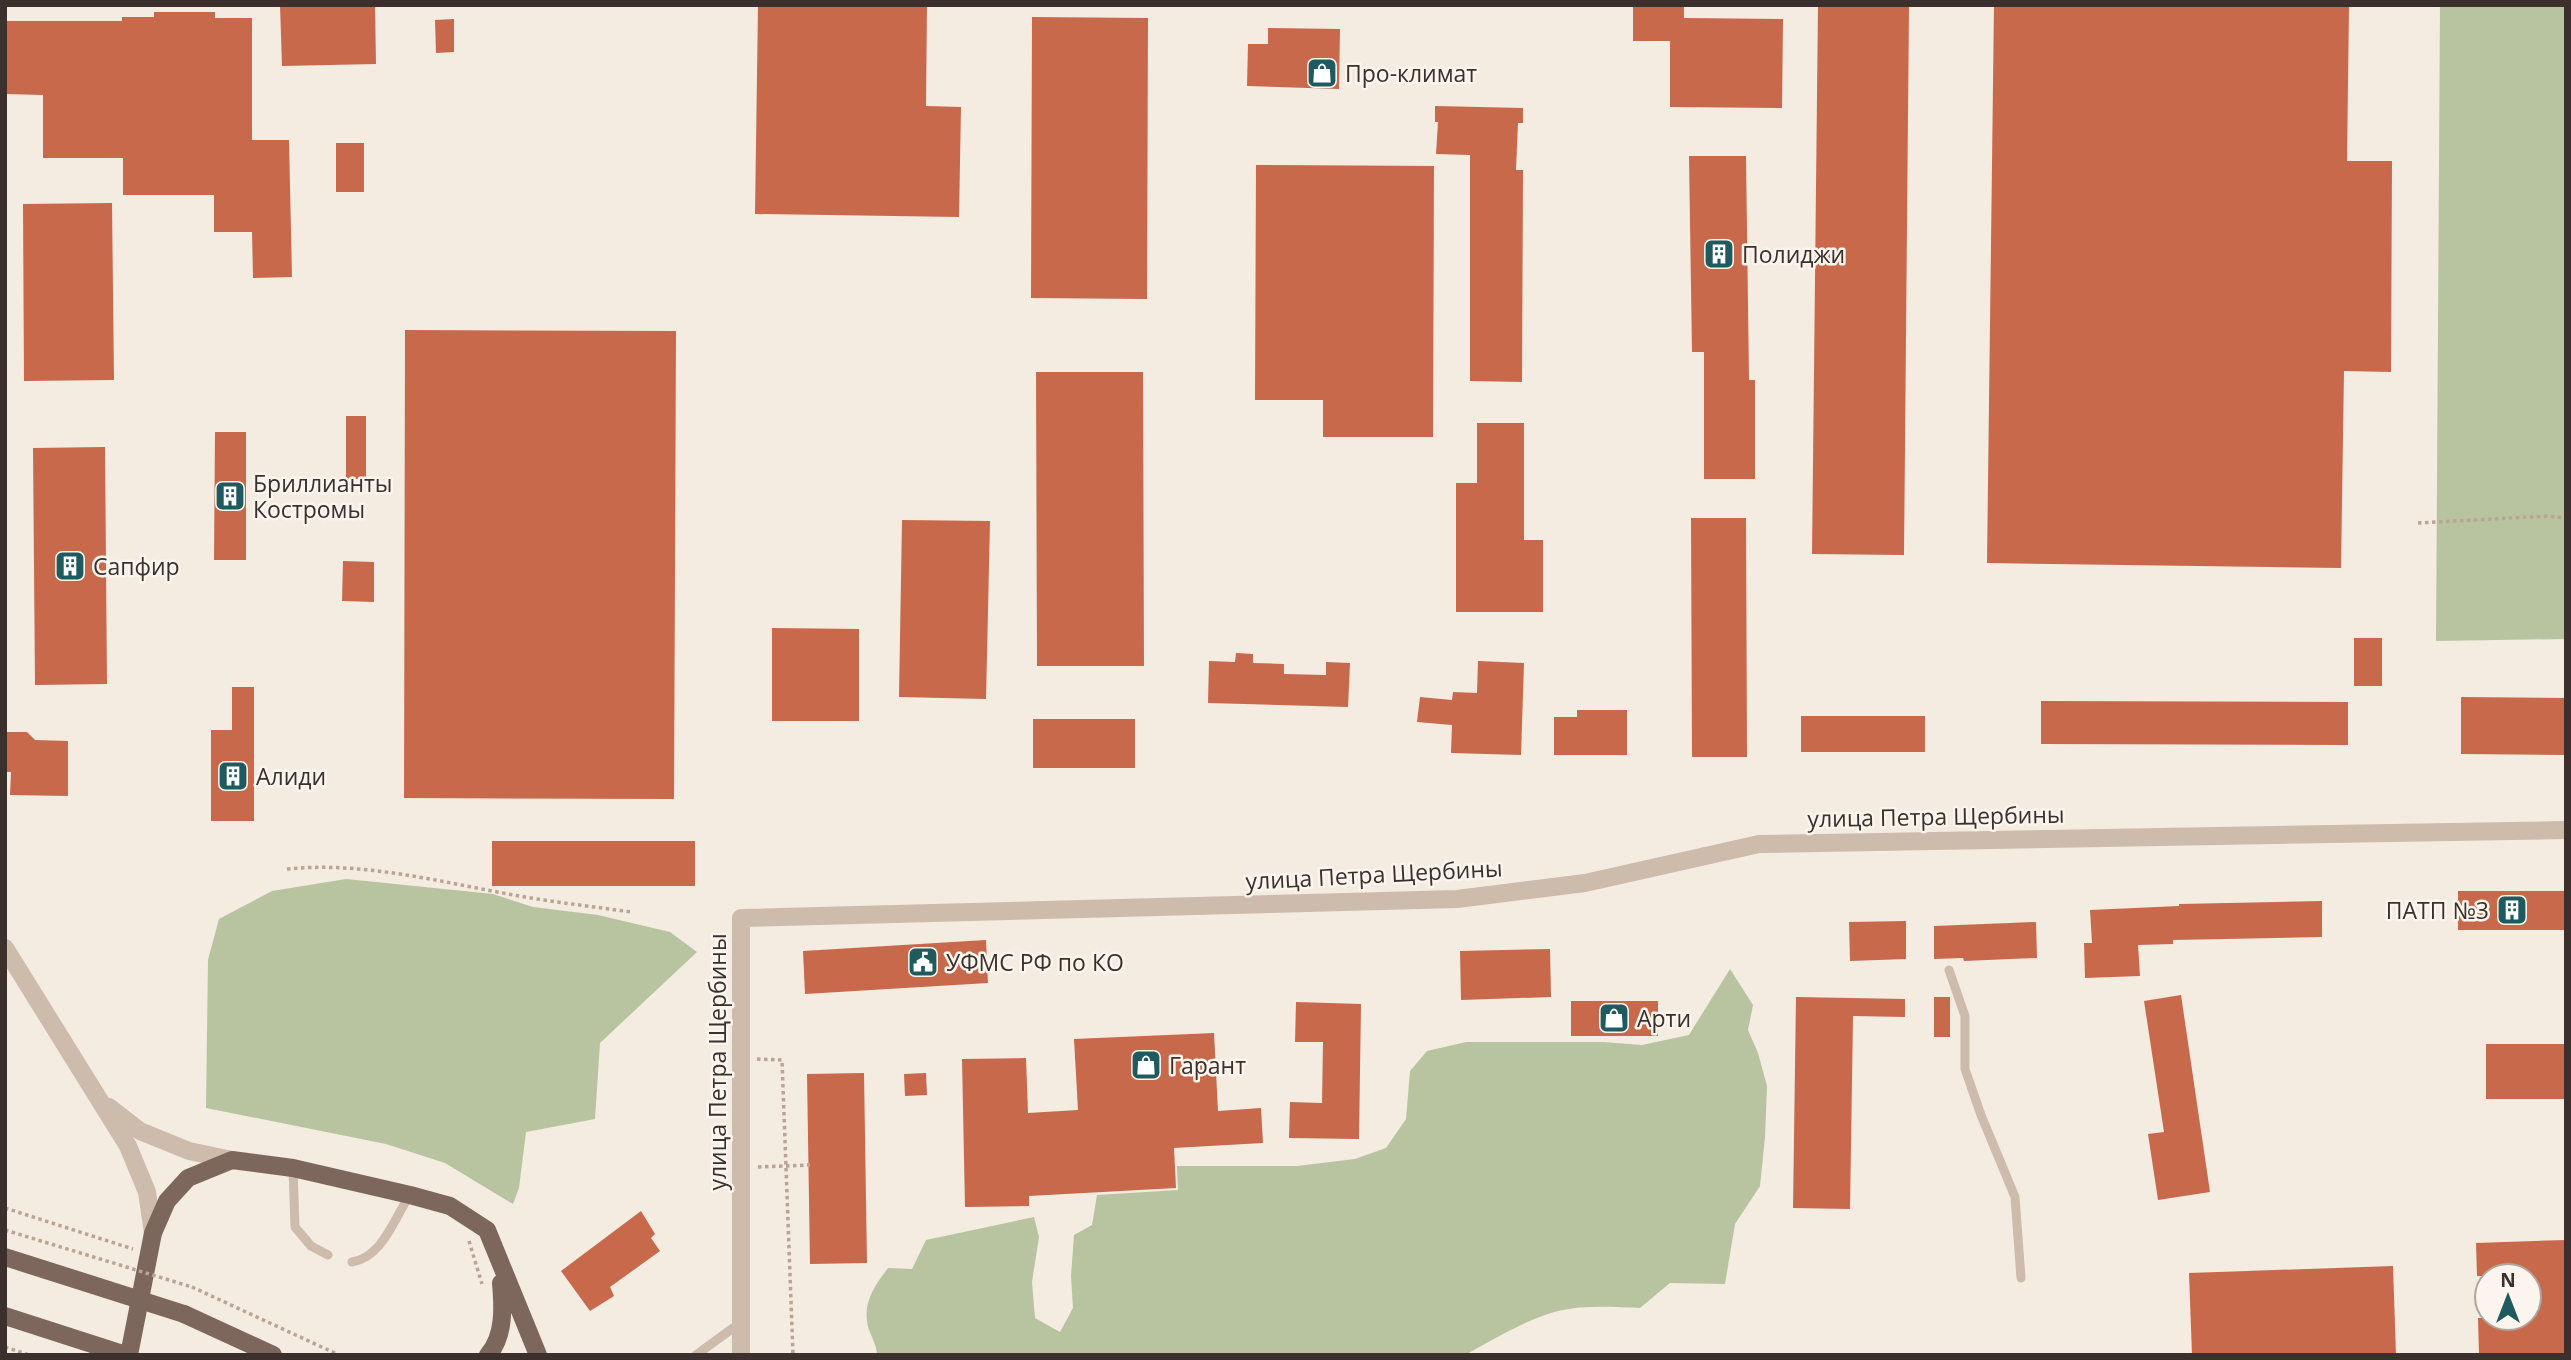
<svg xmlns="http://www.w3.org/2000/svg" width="2571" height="1360" font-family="'Open Sans',sans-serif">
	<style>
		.green { fill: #b8c4a0 }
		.building { fill: #c8694b }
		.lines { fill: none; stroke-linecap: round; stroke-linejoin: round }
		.path { stroke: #b9a596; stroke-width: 3.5; stroke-dasharray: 3.5 3.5; stroke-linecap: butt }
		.service { stroke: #cdbbac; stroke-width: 9 }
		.minor { stroke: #cdbbac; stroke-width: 18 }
		.primary { stroke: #7d675c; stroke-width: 18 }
		.path-bridge { stroke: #b9a596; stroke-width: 3.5; stroke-dasharray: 3.5 3.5; stroke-linecap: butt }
		.primary-bridge { stroke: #7d675c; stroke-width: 18 }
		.labels { text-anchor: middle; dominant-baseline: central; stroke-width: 5; stroke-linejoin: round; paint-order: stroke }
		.poi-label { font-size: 23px; fill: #3b302b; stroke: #fbf5ee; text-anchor: start }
		.street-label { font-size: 23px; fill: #3b302b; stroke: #fbf5ee }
	</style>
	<rect width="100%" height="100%" fill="#f4ebe1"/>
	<!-- green -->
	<path class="green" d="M2440 5H2566V639L2436 641Z
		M346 879 493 894 533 907 598 915 670 932 697 952 600 1043 595 1119 526 1132 519 1188 513 1204 445 1163 386 1144 206 1108 208 960 219 919 272 891Z
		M1730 969 1753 1005 1748 1030 1758 1053 1767 1086 1765 1137 1760 1186 1735 1224 1725 1284 1670 1283 1640 1308C1613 1307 1584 1305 1558 1311 1525 1320 1494 1339 1465 1355H877C877 1343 868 1333 867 1321 864 1300 876 1284 888 1268L912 1269 926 1240 1034 1217 1039 1237 1032 1282 1035 1318 1060 1332 1073 1308 1071 1276 1074 1235 1092 1225 1097 1195 1178 1190 1177 1166H1297L1355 1159 1386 1148 1406 1119 1410 1071 1427 1051 1466 1042H1603L1642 1045 1689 1035Z"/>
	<!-- building -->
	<path class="building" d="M280 5H375L376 64 282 66Z
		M758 5H927L926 106 961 107 959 217 755 214Z
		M1633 5H1684V18L1783 19 1782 108 1670 107V41H1633Z
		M1818 5H1909L1904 555 1812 554Z
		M1994 5H2349L2347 161H2392L2391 372 2344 371 2341 568 1987 563Z
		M154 12H215V18H252V140H289L292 277 253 278 252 232H214V195H123V158H43V95L5 94V21H122V17H154Z
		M1032 17 1148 18 1147 299 1031 298Z
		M454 19V52L436 53 435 20Z
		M1268 28 1340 29 1339 89 1247 86 1248 44H1268Z
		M1435 106 1523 108V123H1518L1516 170H1523L1522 382 1470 381V155L1436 154 1438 122H1435Z
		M336 143H364V192H336Z
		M1689 156H1746L1749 380H1755V479H1704V352H1692Z
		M1256 165 1434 166 1433 437H1323V400H1255Z
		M112 203 114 380 24 381 23 204Z
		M405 330 676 331 674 799 404 798Z
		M1036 372H1143L1144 666H1037Z
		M346 416H366V479H346Z
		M1477 423H1524V540H1543V612H1456V483H1477Z
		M215 432H246V560H214Z
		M105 447 107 684 35 685 33 448Z
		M1691 518H1746L1747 757H1692Z
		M902 520 990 521 986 699 899 697Z
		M343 561 374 562V602L342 601Z
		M772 628 859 629V721H772Z
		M2354 638H2382V686H2354Z
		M1236 653 1253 654V663L1284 664V674L1326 675V662L1350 663 1348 707 1208 703 1209 661 1235 662Z
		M1478 661 1524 663 1521 755 1451 753 1452 725 1417 722 1420 697 1452 700 1453 692 1477 693Z
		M232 687H254V821H211V730H232Z
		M2461 697 2566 698V755L2461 754Z
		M2041 701 2348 702V745L2041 744Z
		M1577 710H1627V755H1554V717H1577Z
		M1801 716H1925V752H1801Z
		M1033 719H1135V768H1033Z
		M5 732H27L35 740 68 741V796L10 795 11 772H5Z
		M492 841H695V886H492Z
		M2458 891H2566V930H2458Z
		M2322 901V937L2173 940V944L2138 945 2140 976 2085 978 2084 943H2092L2090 910 2179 906V904Z
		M1906 921V959L1850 961 1849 922Z
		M2036 922 2037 958 1964 961 1963 958 1934 959V926Z
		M986 940 988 983 805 994 803 951Z
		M1550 949 1551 997 1461 1000 1460 951Z
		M2181 995 2210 1192 2158 1200 2148 1134 2164 1132 2144 1001Z
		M1796 997 1905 999V1017L1853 1016 1850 1209 1793 1208Z
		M1934 997H1950V1037H1934Z
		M1571 1001H1658V1036H1571Z
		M1296 1002 1361 1004 1359 1139 1289 1138 1290 1102 1322 1103 1323 1042H1295Z
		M1214 1033 1218 1111 1261 1108 1263 1143 1174 1148 1176 1188 1029 1196V1206L965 1207 962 1059 1026 1058 1028 1113 1078 1110 1074 1039Z
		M2486 1044H2566V1099H2486Z
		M864 1073 867 1263 810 1264 807 1074Z
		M926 1073 927 1095 905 1096 904 1074Z
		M641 1211 655 1234 651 1238 660 1251 610 1287 614 1296 590 1311 561 1271Z
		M2566 1240V1355H2479L2478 1318H2529V1276H2477L2476 1243Z
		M2393 1266 2396 1355H2192L2189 1273Z"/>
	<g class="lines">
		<!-- path -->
		<path class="path" d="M2418 523 2548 516 2566 518
			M287 869C367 861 448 884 525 897 561 903 596 907 631 912
			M757 1059 782 1060 793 1355
			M758 1167 810 1165
			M5 1208 133 1249
			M469 1241 482 1284
			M192 1287 339 1355
			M5 1347 29 1355"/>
		<!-- service -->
		<path class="service" d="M1949 970 1965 1016V1069L1981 1115 2015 1197 2021 1278
			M293 1168 295 1227 311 1246 328 1255
			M352 1262C383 1257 394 1218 410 1195
			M696 1355 740 1323"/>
		<!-- minor -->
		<path class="minor" d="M5 948 128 1146 147 1192 153 1233
			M109 1107 140 1131 189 1151 232 1160
			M741 1355V918L1457 899 1585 883 1759 844 2566 830"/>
		<!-- primary -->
		<path class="primary" d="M184 1314 273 1355
			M5 1316 126 1355
			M129 1355 153 1233 167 1201 188 1178 232 1160 293 1168 410 1195 450 1206 487 1230 538 1355
			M488 1355C505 1336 503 1306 501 1283"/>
		<!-- path-bridge -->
		<path class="path-bridge" d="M5 1230 192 1287"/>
		<!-- primary-bridge -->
		<path class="primary-bridge" d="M5 1257 184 1314"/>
	</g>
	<!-- icons -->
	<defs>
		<g id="shop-square" transform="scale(1.575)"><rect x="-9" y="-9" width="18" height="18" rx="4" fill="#1f5a5e" stroke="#fbf5ee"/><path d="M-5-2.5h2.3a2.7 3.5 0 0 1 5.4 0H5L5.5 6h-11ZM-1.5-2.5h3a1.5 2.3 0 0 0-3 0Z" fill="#fff"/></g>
		<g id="building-square" transform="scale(1.575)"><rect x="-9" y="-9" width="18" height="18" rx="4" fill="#1f5a5e" stroke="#fbf5ee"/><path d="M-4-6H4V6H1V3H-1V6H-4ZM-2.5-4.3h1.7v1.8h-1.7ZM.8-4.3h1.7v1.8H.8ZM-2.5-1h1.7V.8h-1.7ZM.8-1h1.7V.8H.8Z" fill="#fff"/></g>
		<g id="civic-square" transform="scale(1.575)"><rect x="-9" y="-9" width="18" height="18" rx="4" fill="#1f5a5e" stroke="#fbf5ee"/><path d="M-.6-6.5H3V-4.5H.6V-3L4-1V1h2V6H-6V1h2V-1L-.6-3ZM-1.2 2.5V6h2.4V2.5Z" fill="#fff"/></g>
	</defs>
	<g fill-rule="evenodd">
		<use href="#shop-square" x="1322" y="73"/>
		<use href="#building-square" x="1719" y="254"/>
		<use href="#building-square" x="230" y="496"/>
		<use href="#building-square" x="70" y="566"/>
		<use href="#building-square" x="233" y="776"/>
		<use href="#building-square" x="2512" y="910"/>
		<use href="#civic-square" x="923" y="962"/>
		<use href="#shop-square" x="1614" y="1018"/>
		<use href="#shop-square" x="1146" y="1065"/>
	</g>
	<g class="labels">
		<!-- poi labels -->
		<g class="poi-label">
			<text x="1345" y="73">Про-климат</text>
			<text x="1742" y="254">Полиджи</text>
			<text x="253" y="483">Бриллианты<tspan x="253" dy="26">Костромы</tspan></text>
			<text x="93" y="566">Сапфир</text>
			<text x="256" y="776">Алиди</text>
			<text x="2489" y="910" text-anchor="end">ПАТП №3</text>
			<text x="946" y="962">УФМС РФ по КО</text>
			<text x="1637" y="1018">Арти</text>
			<text x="1169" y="1065">Гарант</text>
		</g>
		<!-- street labels -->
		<g class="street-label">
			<text transform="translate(1936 816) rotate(-1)">улица Петра Щербины</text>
			<text transform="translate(1374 874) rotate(-3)">улица Петра Щербины</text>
			<text transform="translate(717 1062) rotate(-90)">улица Петра Щербины</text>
		</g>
	</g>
	<!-- border -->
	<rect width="2571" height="1360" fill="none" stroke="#3b302b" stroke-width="14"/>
	<!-- north arrow -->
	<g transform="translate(2508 1297)"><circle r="33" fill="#fbf5ee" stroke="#aea6a0" stroke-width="2"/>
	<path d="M0-5L12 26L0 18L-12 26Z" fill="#1f5a5e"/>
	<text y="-10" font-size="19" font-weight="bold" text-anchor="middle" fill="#3b302b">N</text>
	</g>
</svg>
